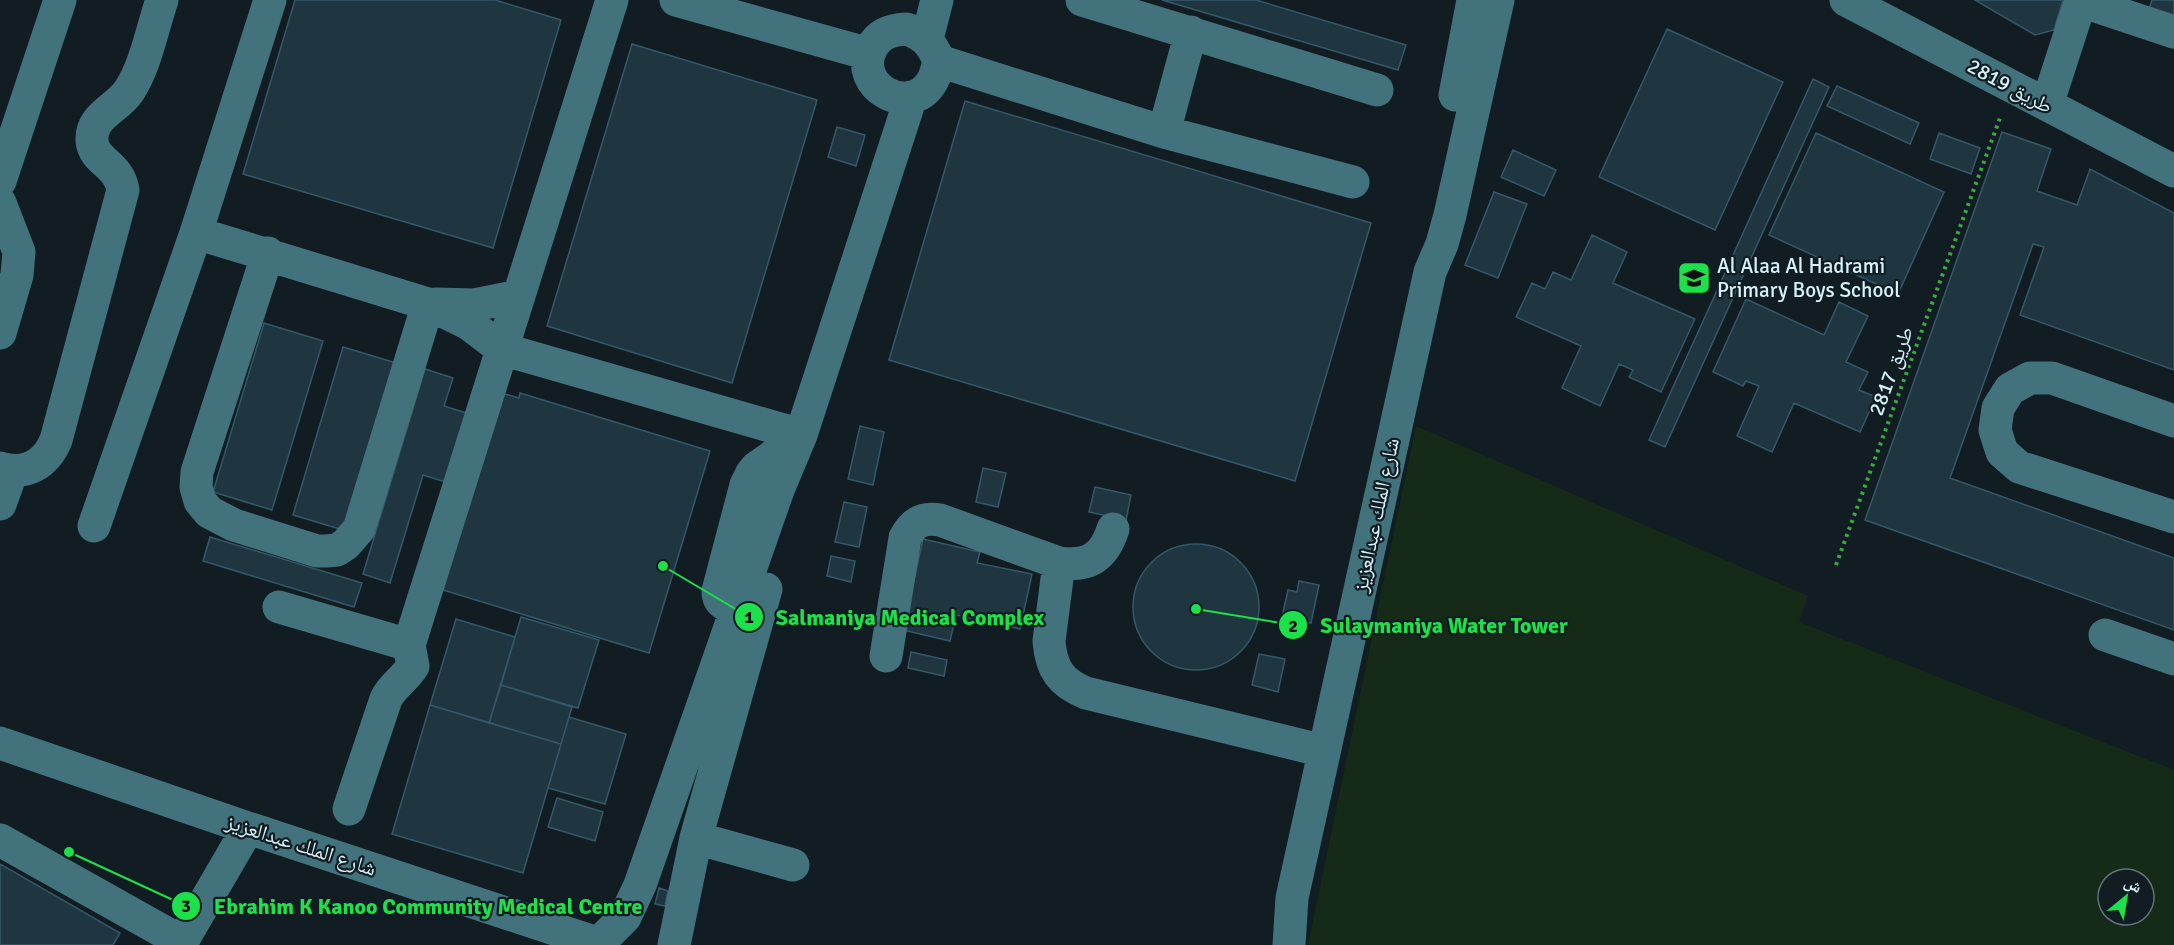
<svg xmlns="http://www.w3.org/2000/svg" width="2174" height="945" font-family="Signika,'Noto Naskh Arabic',sans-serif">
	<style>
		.green { fill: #152b17; fill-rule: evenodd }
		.building { fill: #1f3641; stroke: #34586a; stroke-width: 1.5 }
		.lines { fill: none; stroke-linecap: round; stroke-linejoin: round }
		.path { stroke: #3ea745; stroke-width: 4; stroke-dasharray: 3 4.5; stroke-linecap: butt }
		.minor { stroke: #42727c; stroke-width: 33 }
		.labels { text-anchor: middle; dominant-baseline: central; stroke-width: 4.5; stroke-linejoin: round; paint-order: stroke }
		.street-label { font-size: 21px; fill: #d7f1fa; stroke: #111d22 }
		.poi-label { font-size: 21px; fill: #d7f1fa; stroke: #111d22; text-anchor: start }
		.leader { fill: none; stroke: #1ce14a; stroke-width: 2 }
		.callout-dot { fill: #1ce14a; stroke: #111d22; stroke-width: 2 }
		.mark-label { font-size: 18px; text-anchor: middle; font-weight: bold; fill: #111 }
		.callout-label { font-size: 22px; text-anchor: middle; font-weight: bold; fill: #1ce14a; stroke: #111d22; stroke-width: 4.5; stroke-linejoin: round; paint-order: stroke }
	</style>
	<rect width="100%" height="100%" fill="#111d22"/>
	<!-- green -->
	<path class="green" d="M1416 426 1808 596 1799 622 2174 770V945H1308ZM2108 879H2144V915H2108Z"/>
	<!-- building -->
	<path class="building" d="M295 0H495L561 20 493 248 243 174Z
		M1162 0H1256L1406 45 1398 70Z
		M1975 0H2063L2054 30 2035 35Z
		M2152 0H2174V23L2147 15Z
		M1667 29 1783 82 1715 230 1599 177Z
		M632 44 817 100 732 383 547 326Z
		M1813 79 1829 87 1665 447 1649 440Z
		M1837 86 1919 123 1910 144 1827 106Z
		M965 101 1371 223 1295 481 889 360Z
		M837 127 865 135 856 166 828 157Z
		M2002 132 2051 149 2037 191 2077 205 2090 169 2174 213V370L2020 315 2044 247 2033 244 1950 478 2174 558V630L1865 520Z
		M1816 133 1944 192 1898 294 1769 235Z
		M1939 133 1980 148 1971 174 1930 159Z
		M1513 150 1556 170 1544 196 1501 177Z
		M1494 192 1527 204 1498 278 1465 265Z
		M1592 235 1627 252 1613 283 1695 319 1661 392 1629 377 1633 370 1619 364 1600 406 1562 388 1581 346 1516 317 1532 283 1545 289 1553 272 1571 280Z
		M1746 299 1824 335 1839 302 1868 316 1846 362 1868 372 1859 390 1876 397 1860 432 1794 403 1772 452 1737 436 1759 386 1746 381 1743 386 1713 372Z
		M264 323 323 341 272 510 213 492Z
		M343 347 403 365 353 533 293 515Z
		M425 369 453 378 444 406 473 415 452 484 423 475 390 583 363 574Z
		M502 393 519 398 520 393 710 451 649 653 443 590Z
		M860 426 884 432 873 485 848 479Z
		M983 468 1006 473 998 507 976 502Z
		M1095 487 1131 495 1126 520 1089 512Z
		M844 502 867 507 859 547 835 542Z
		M210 537 362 583 354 607 203 561Z
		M923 539 980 552 977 563 1032 574 1020 629 956 615 950 641 903 630Z
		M1133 607a63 63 0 1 1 126 0a63 63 0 1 1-126 0Z
		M831 556 855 561 851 582 827 576Z
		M1299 581 1319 585 1311 623 1282 617 1288 590 1297 592Z
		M521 617 599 640 578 708 501 685Z
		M456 619 515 637 489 723 430 705Z
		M911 652 947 660 944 676 908 668Z
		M1259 654 1285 659 1278 692 1252 685Z
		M501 685 572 707 561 744 489 723Z
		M430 705 561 744 523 873 392 834Z
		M569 717 626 734 605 804 548 788Z
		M557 798 603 812 595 841 548 827Z
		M0 864 120 933 113 945H0Z
		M659 888 668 891 665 906 655 904Z"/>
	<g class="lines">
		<!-- path -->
		<path class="path" d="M1836 565 2000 118"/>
		<!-- minor -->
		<path class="minor" d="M676 0 869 54
			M1082 0 1377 90
			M1846 0 2174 171
			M2081 1 2174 32
			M906 29C924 34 932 44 939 61 937 68 936 76 931 83 909 118 853 86 871 49 878 34 890 30 906 29Z
			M927 39 937 0
			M939 61 1164 132 1353 182
			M1455 95 1473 0
			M2047 105 2081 0
			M1164 132 1191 32
			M0 181 60 0
			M0 203 19 252 17 275 0 333
			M196 233 428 304 469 324 502 349 801 435
			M268 253 197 472 196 487 200 501 209 512 234 525 317 551H327L337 550 346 544 359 529 428 304
			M436 304 474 305 519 296
			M2174 421 2052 378H2030L2010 389 1998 408 1995 430 2002 452 2019 467 2174 517
			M0 468C26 476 46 464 56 440L123 190C119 164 94 162 92 141 90 116 117 109 129 91 146 65 152 29 162 0
			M0 504 12 471
			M94 526 196 233 270 0
			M1059 563 1049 641C1051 669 1061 683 1086 693L1324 751
			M279 607 409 645
			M738 609C727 606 718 604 718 591L746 485 752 473 756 468 800 437
			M2105 635 2174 659
			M886 656 905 538C913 522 923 517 940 520L1059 563C1089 567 1104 557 1113 529
			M0 743 248 828 603 945
			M349 809 386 699C392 686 405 679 413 666L409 645 612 0
			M696 838 793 865
			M0 840 182 942
			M180 945 248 828
			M597 945 625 917 640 885 778 490 801 435 911 97
			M674 945 696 838 766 589
			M1289 945 1292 898 1430 272 1442 244 1450 215 1498 0"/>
	</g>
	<!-- icons -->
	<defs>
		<g id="school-square" transform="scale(1.725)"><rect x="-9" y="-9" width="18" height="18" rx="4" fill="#1ce14a" stroke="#111d22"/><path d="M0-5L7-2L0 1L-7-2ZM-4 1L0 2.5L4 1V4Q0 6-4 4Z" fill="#111"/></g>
	</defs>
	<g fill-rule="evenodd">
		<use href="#school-square" x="1694" y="278"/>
	</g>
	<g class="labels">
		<!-- street labels -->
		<g class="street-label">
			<text transform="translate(2010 86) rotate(28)">طريق 2819</text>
			<text transform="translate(1891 371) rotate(-70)">طريق 2817</text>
			<text transform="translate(1376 515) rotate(-78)">شارع الملك عبدالعزيز</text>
			<text transform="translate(301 845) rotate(18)">شارع الملك عبدالعزيز</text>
		</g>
		<!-- poi labels -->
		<g class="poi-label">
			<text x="1717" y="266">Al Alaa Al Hadrami<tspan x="1717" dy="24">Primary Boys School</tspan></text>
		</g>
	</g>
	<!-- callouts -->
	<path class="leader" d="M663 566L749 617M1196 609L1293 625M69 852L186 906"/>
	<g class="callout-dot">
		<circle cx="663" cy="566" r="6"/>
		<circle cx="1196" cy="609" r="6"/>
		<circle cx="69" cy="852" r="6"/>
		<circle cx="749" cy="617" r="15"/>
		<circle cx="1293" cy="625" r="15"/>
		<circle cx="186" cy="906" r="15"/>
	</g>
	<g class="mark-label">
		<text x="749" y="623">1</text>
		<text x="1293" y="632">2</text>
		<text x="186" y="912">3</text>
	</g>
	<g class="callout-label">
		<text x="910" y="625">Salmaniya Medical Complex</text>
		<text x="1444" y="633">Sulaymaniya Water Tower</text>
		<text x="428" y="914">Ebrahim K Kanoo Community Medical Centre</text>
	</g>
	<!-- north arrow -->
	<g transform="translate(2126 897) rotate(30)"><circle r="28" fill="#111d22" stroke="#607278" stroke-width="1.5"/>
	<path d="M0-4.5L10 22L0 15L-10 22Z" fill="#1ce14a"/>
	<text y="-9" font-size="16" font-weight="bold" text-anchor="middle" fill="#d7f1fa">ش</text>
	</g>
</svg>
